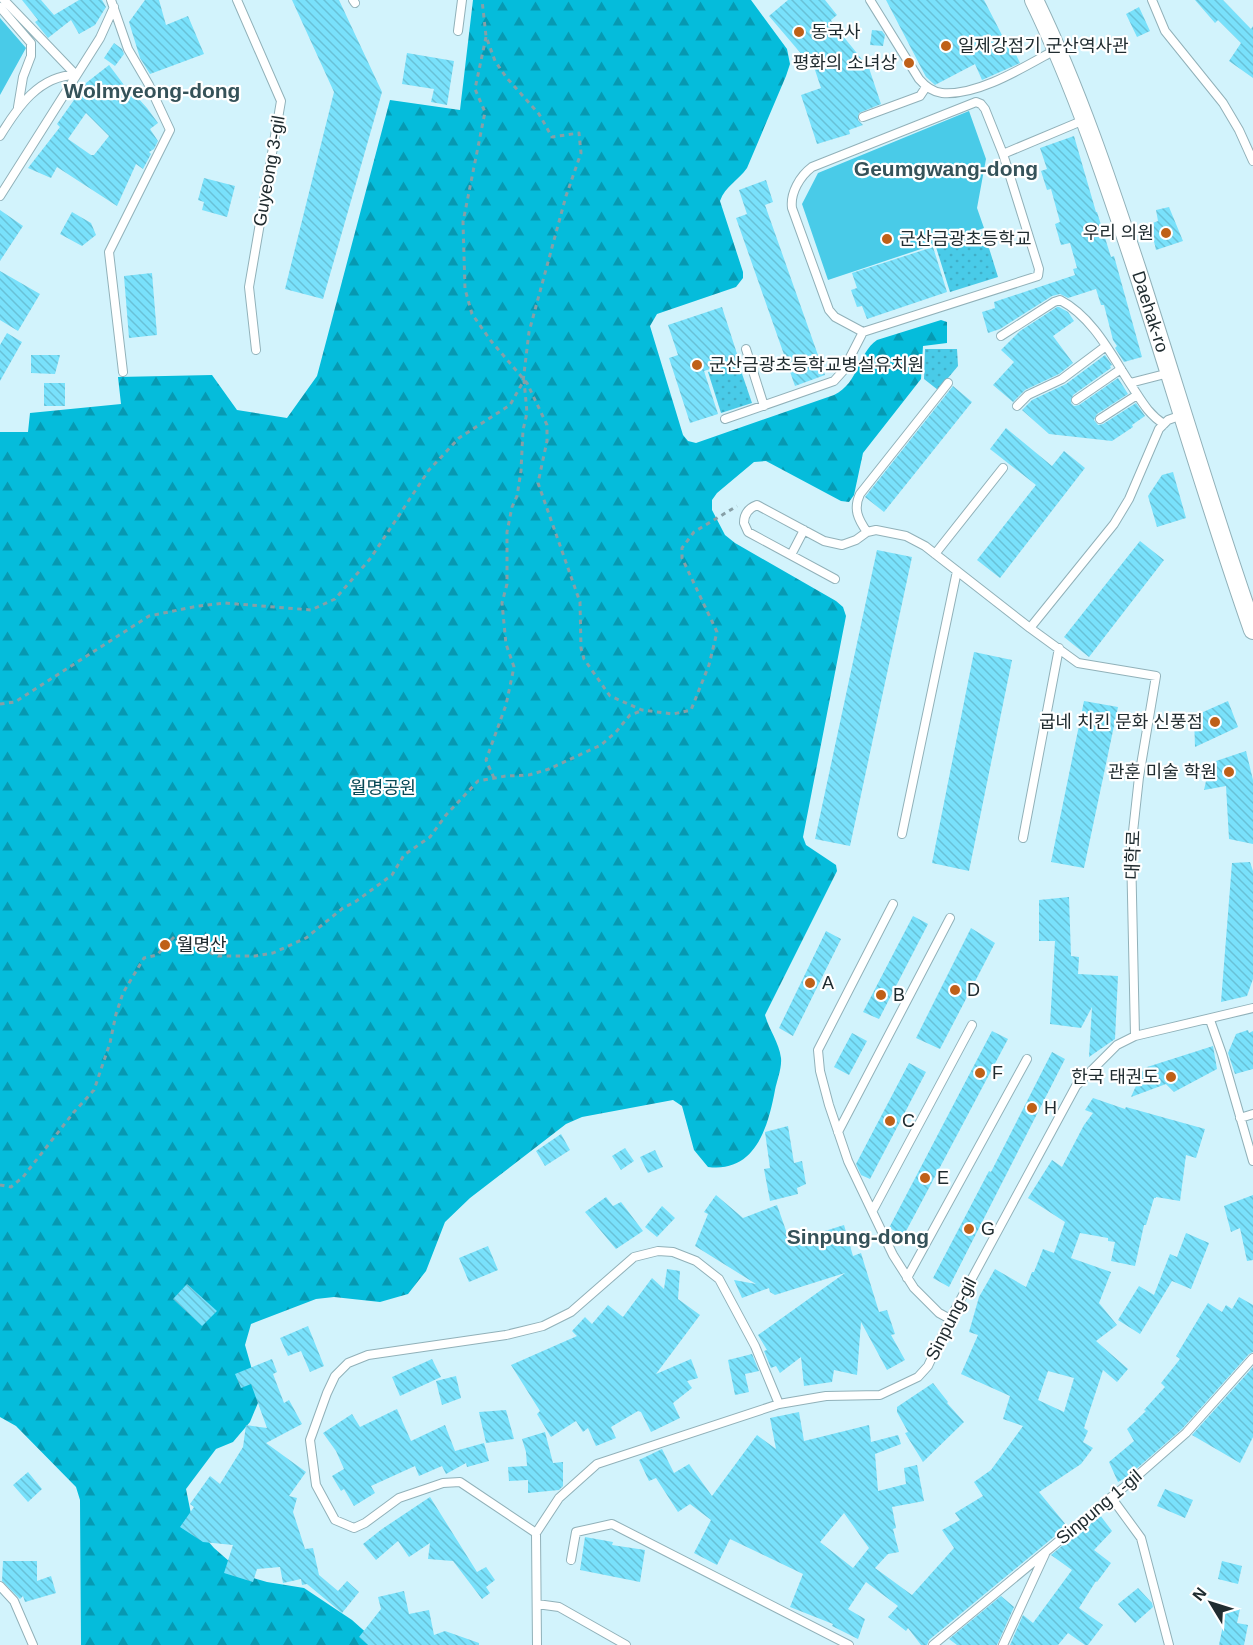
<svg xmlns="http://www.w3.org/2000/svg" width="1253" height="1645" font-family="Helvetica,'Noto Sans KR',sans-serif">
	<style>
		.forest { fill: url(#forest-firs) }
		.park { fill: url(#park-dots) }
		.pitch { fill: #49cbe8 }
		.building { fill: url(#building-back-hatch); fill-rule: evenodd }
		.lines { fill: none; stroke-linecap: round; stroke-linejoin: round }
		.service-casing { stroke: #91b1b9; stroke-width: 10 }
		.tertiary-casing { stroke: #91b1b9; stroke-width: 20 }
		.path { stroke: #879fa6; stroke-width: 3; stroke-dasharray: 4.5 4.5; stroke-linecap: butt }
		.service { stroke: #fff; stroke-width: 8 }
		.tertiary { stroke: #fff; stroke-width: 18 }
		.poi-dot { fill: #bf6018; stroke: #fff; stroke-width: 2 }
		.labels { text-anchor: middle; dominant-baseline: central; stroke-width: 4.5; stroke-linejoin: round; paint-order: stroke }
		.poi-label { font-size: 18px; fill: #202c30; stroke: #fff; text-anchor: start }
		.street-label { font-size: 18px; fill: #202c30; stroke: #fff }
		.park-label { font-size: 18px; fill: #074956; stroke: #fff }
		.quarter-label { font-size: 21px; font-weight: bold; fill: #355259; stroke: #fff }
	</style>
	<defs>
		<pattern id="forest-firs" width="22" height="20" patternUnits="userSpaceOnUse" patternTransform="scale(1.5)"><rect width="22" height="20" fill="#05bcdb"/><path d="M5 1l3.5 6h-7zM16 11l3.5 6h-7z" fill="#0699b2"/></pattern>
		<pattern id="park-dots" width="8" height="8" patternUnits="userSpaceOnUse" patternTransform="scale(1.5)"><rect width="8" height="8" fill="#49cbe8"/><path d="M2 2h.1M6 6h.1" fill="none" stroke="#40aec7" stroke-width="1.8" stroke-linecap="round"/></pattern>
		<pattern id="building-back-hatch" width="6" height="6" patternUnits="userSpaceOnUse" patternTransform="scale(1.5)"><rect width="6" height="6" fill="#79e1fb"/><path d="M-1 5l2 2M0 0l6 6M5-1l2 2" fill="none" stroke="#68c1d7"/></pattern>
	</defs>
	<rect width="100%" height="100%" fill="#d2f3fc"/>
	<!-- forest -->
	<path class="forest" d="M473 0H751L787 49 790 64 786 76 747 168C739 180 725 186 720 201L743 272V278L736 287 657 314 650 326 683 435 688 441 696 443 834 395C860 382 857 354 877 340L941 320 947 322V343L923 346 921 379 863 453 854 495 849 502 841 501 766 461 754 462 717 493 712 500V510L725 535 735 543 836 601 843 607 846 616 803 837 806 845 836 865 837 871 765 1015C769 1030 779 1042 781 1058 782 1068 777 1080 775 1090 768 1128 755 1173 708 1167L694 1150 682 1106 673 1100 582 1117 566 1124 470 1198 445 1222 426 1271 408 1294 380 1302 334 1297 316 1299 251 1324 245 1345 260 1398 250 1422 233 1442 216 1449 186 1489 193 1524 214 1548 246 1576 267 1582 304 1588 352 1620 380 1645H81L80 1500 76 1487 16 1426 0 1417V432H28L30 413 121 404 118 377 212 375 237 410 287 418 317 376 390 100 460 110Z"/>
	<!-- park -->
	<path class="park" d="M984 232 998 277 950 292 936 247Z
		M925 349H957L958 366 938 390 924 379Z
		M738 362 752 403 721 413 708 372Z"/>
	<!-- pitch -->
	<path class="pitch" d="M0 18 26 48 0 95Z
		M969 111 986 159 977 208 984 228 828 280 802 204 818 173Z"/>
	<!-- building -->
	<path class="building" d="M22 0H41L54 15 79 0H102L106 7 95 25 79 34 71 20 48 38 35 22 38 20Z
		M145 0H159L166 25 188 16 204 54 150 74 140 58 129 22Z
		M292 0H339L382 92 323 299 285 289 334 92Z
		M788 0H825L837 15 831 20 833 24 831 25H834L869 68 881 104 859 113 858 120 863 125 849 130 850 134 817 144 801 95 821 88 815 70 769 16Z
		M886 0H984L1004 39 1008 38 1020 63 982 80 975 64 935 85 926 77Z
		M1195 0H1223L1251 29 1253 26V78L1229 61 1241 43 1218 20 1215 23Z
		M1139 7 1150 31 1137 37 1126 14Z
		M872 30 882 31 885 35 883 46 870 45Z
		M114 43 122 49 124 54 115 66 104 58Z
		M407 53 454 61 447 105 431 102 434 89 402 84Z
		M109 65 127 89 129 88 147 108 158 123 150 129 158 141 154 149 149 152 151 154 143 169 136 164 117 206 57 167 51 178 28 168 60 127 57 124 86 83ZM86 113 109 136 94 155H91L68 139Z
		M1074 136 1096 212H1097L1111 257 1114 256 1142 357 1124 362 1115 348 1117 346 1113 340 1104 305H1101L1096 289 1068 298 1060 294 1052 296 1000 329 988 333 982 312 995 308 994 302 1075 275 1073 269 1077 268 1070 243 1061 245 1055 224 1060 222 1051 189 1047 190 1041 171 1047 169 1040 148Z
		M204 178 235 186 227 217 202 210 204 202 198 200Z
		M766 180 773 202 765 205 825 375 795 386 736 218 747 214 739 190Z
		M1169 207 1183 241 1156 250 1150 224 1158 221 1156 210Z
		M0 210 23 226 0 261Z
		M72 212 91 223 96 235 82 246 60 234Z
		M933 247 947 292 867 319 862 306 857 307 851 290 857 288 852 273Z
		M0 271 40 294 18 331 0 320Z
		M152 273 157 335 129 338 124 276Z
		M722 307 739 360 704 371 718 414 690 423 669 358 678 355 668 325Z
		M1057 307H1059L1068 312 1074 321 1053 336 1073 363 1059 374 1025 390 1013 402 993 385 1014 362 1001 350 1020 331Z
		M7 333 22 342 0 381V345Z
		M31 355H60L55 374 31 373Z
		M1105 355 1112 365 1110 366 1111 368 1073 395 1071 403 1074 406 1079 405 1118 378 1128 394 1097 414 1094 420 1098 425 1103 424 1136 403 1145 416 1132 425 1133 427 1112 441 1049 434 1022 410 1032 400 1066 384Z
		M44 383H65V406H44Z
		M953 386 972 402 884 512 865 497Z
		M1006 428 1052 466 1064 451 1085 468 1000 578 977 560 1036 485 990 449Z
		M1173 472 1186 518 1157 527 1148 496 1162 475Z
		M1140 541 1164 560 1089 657 1064 637Z
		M877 550 912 557 850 846 815 839Z
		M974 652 1012 660 969 871 932 863Z
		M1084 701 1118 707 1084 868 1051 862Z
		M1228 701 1238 727 1195 747 1194 716Z
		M1246 751 1253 780V844L1229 839 1226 786 1204 790 1210 763Z
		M1250 862 1253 871V979L1247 996 1221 1002 1232 863Z
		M1069 897 1071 956 1079 957 1078 974 1118 976 1115 1039 1089 1057 1092 1007 1081 1028 1050 1024 1055 941H1039V900Z
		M913 916 928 924 879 1019 863 1012Z
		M971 928 995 943 940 1049 916 1038Z
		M826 931 841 939 793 1036 779 1028Z
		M1248 1030 1249 1033 1253 1031V1069L1235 1074 1228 1053 1236 1034Z
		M992 1031 1008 1039 904 1235 889 1228Z
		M852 1033 867 1041 849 1075 834 1067Z
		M1213 1046 1217 1069 1174 1092 1166 1084 1131 1097 1144 1068Z
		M1052 1052 1065 1059 949 1287 933 1278 989 1171 991 1172Z
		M909 1063 926 1072 870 1179 861 1175 856 1164Z
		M1093 1098 1125 1109 1126 1107 1205 1129 1196 1158 1186 1155 1180 1201 1156 1197V1198H1154L1146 1225H1144L1135 1266 1111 1261 1115 1242 1108 1241V1238L1080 1233 1071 1258 1111 1272 1099 1303 1117 1325 1096 1341 1128 1369 1117 1382 1103 1370 1084 1428 1088 1431 1083 1442 1093 1448 1081 1464 1039 1492 1067 1526 929 1640 927 1645H921L908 1628 906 1631 888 1617 898 1606 866 1582 848 1609 865 1619 858 1639 832 1626 833 1624 790 1607 803 1574 730 1539 717 1565 694 1553 711 1520 690 1504 678 1512 656 1478 649 1481 639 1460 662 1449 674 1473 689 1464 712 1496 757 1435 776 1449 770 1418 799 1412 804 1441 869 1425 871 1442 898 1435 901 1444 875 1454 878 1491 906 1484 904 1468 917 1465 924 1501 892 1507 896 1528 893 1529 899 1552 888 1554 875 1568 912 1595 954 1548 942 1530 960 1520 955 1513 983 1496 974 1482 991 1470 1023 1426 1003 1419 1010 1396 961 1374 978 1335 969 1332 979 1297 995 1269 1026 1287 1032 1272H1034L1043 1249 1054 1253 1065 1222 1028 1198 1052 1160 1062 1167 1084 1125 1093 1113 1085 1110ZM1048 1371 1074 1378 1064 1412 1038 1400ZM844 1513 869 1548 853 1568 820 1542Z
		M788 1126 794 1163 802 1161 806 1184 797 1188 798 1194 770 1201 764 1169 770 1168 765 1132Z
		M561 1134 570 1150 545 1166 536 1151Z
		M625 1148 634 1161 621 1170 612 1156Z
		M655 1150 663 1167 648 1173 640 1157Z
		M716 1195 743 1218 777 1205 790 1242 844 1225 853 1256 861 1253 879 1312 887 1310 895 1334 891 1335 905 1360 887 1370 861 1322 857 1375 834 1370 832 1382 804 1386 801 1357 780 1373 776 1366 771 1368 764 1351 767 1350 758 1335 845 1273 775 1295 770 1292 769 1288 742 1298 734 1280 756 1284 695 1246 708 1214 704 1212Z
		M1253 1195V1260L1247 1261 1240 1228 1231 1232 1224 1206Z
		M606 1197 613 1206 621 1202 643 1231 616 1249 585 1212Z
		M662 1206 675 1218 657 1237 645 1227Z
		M1186 1233 1209 1243 1191 1289 1172 1281 1140 1334 1118 1320 1139 1286 1154 1295 1170 1254 1177 1257Z
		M488 1246 498 1270 469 1282 459 1258Z
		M667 1269 680 1271 678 1299 700 1315 656 1374 691 1359 698 1378 687 1381 692 1388 673 1403 680 1418 651 1432 641 1412 638 1411 611 1427 616 1438 596 1446 588 1428 583 1432 576 1421 551 1437 537 1414 540 1411 511 1365 577 1336 572 1331 585 1317 592 1324 608 1305 623 1317 652 1278 664 1289Z
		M187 1284 217 1311 202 1326 173 1299Z
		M1239 1297 1253 1305V1352L1249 1354 1182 1429 1127 1477 1118 1482 1109 1462 1134 1441 1127 1429 1146 1411 1144 1410 1165 1387 1161 1383 1180 1359 1176 1356 1208 1303 1222 1312 1226 1305 1232 1309Z
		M308 1326 324 1366 310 1372 301 1351 288 1356 280 1338Z
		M752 1354 759 1371 745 1374 749 1392 735 1395 728 1360Z
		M272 1359 277 1372 273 1374 284 1403 289 1400 302 1424 266 1443 306 1472 289 1496 297 1498 293 1512 305 1549 313 1548 319 1575 338 1591 347 1581 359 1592 342 1613 307 1584 302 1585 301 1579 283 1583 280 1567 257 1569 253 1582 224 1573 233 1545 203 1542 180 1527 194 1507 190 1504 210 1476 220 1484 243 1447 246 1425 267 1428 251 1384 241 1388 235 1374Z
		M432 1359 441 1377 400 1396 392 1377Z
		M1253 1367V1437L1240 1463 1192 1435Z
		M456 1376 461 1398 442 1405 436 1381Z
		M933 1383 948 1402 947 1403 964 1422 923 1462 905 1433 908 1432 897 1412V1407Z
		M397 1409 411 1441 445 1425 455 1451 484 1443 489 1461 467 1467 466 1463 446 1474 442 1466 419 1476 415 1466 371 1486 375 1493 354 1506 344 1489 341 1491 332 1476 344 1469 336 1451 323 1433 352 1414 360 1427Z
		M506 1410 514 1439 486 1443 479 1412Z
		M545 1432 553 1463 563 1462V1486L559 1490 528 1493V1480L509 1481 508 1467 527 1466 526 1452 522 1439Z
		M28 1472 42 1489 28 1502 13 1485Z
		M1165 1489 1193 1500 1185 1518 1157 1506Z
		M430 1497 477 1572 486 1567 495 1580 486 1587 490 1593 482 1599 453 1561 428 1559 430 1543 409 1557 398 1541 376 1560 363 1544 382 1529Z
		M1100 1515 1112 1531 1094 1550 1111 1563 1097 1582 1096 1581 1079 1608 1103 1625 1088 1645H1085L1068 1633 1058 1645H1010L1023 1615 1033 1623 1072 1570 1051 1555 1074 1536 1076 1538Z
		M585 1537 613 1542 612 1545 645 1550 640 1582 580 1570Z
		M3 1561H37V1581L51 1576 56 1593 25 1602 23 1596 20 1599 2 1581Z
		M1222 1561 1242 1566 1238 1584 1218 1579Z
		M1138 1588 1152 1603 1153 1607 1135 1623 1118 1604Z
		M404 1591 409 1614 429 1610 434 1635 445 1631 479 1643V1645H368L359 1637 381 1609 378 1597Z
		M1001 1596 1014 1607 997 1645H957L949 1639Z
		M1227 1606 1240 1609 1237 1623 1248 1625 1244 1645H1219Z"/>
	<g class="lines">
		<!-- service casing -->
		<g class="service-casing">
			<path id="service" d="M4 0 76 75
				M111 0 128 49 149 85 170 130 109 252 123 372
				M237 0 281 101 249 287 256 350
				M353 0 355 3
				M870 0 919 79C925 86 932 92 942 93 978 96 1024 67 1055 50
				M1152 0 1165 31 1223 103 1239 130 1253 161
				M0 7 31 43V56L23 77 18 107
				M458 31 462 0
				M863 117 920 96 926 87
				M0 136C17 108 39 75 76 75
				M1003 154 985 109 981 104 976 102 812 167C800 176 790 193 792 208L829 310 835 317 863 332 1038 276 1039 269 1003 154 1084 120
				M0 196 100 38 114 7
				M1001 336 1054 302 1060 300C1093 317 1112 356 1131 385 1141 400 1148 414 1164 424
				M746 349 764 406
				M1130 383 1169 373
				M1076 400 1121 369
				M1017 406 1028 395 1062 379 1106 346
				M725 419 834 381 843 371 863 332
				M1100 419 1137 395
				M867 532C858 519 853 509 860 494L948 383
				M935 554 1003 468
				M791 555 804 530
				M835 579 748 532 744 523C744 514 749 508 757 505L824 541 842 545 856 540 867 532 876 530 906 536 925 546 1030 628
				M902 834 957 571
				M1023 838 1059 648
				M893 904 818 1050 820 1071 829 1105 848 1161 893 1255 914 1288 939 1313 950 1319
				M1210 1020 1222 1054 1253 1161
				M1135 1036 1131 850 1139 777 1156 676 1078 663 1030 628 1114 524 1129 499 1159 429 1168 420 1182 415
				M1240 1118 1253 1114
				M838 1132 950 918
				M873 1210 972 1025
				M907 1278 1027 1059
				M1111 1497 1141 1538 1169 1645
				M536 1533 460 1482 443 1483 399 1498 365 1523 354 1528 335 1520 316 1485 310 1440 327 1393 335 1376 348 1363 368 1355 506 1335 543 1326 571 1312 634 1257 658 1251 673 1252 696 1261 719 1279 755 1346 779 1404
				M571 1560 576 1532 612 1524 849 1645
				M0 1586 14 1601 33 1645
				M537 1604 559 1607 626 1645
				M537 1645 536 1533 559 1498 597 1464 779 1404 826 1396 880 1395 918 1377 928 1366 950 1319 1076 1086 1117 1045 1135 1036 1253 1008
				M933 1645 1129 1483 1186 1433 1253 1358
				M1003 1645 1045 1554"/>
		</g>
		<!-- tertiary casing -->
		<g class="tertiary-casing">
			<g id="tertiary">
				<path id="s1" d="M1034 0C1077 89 1108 182 1139 276 1177 394 1212 513 1253 630"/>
			</g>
		</g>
		<!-- path -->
		<path class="path" d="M486 37 475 89 485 112 463 222 465 289 472 314 491 341 527 383 547 425V441L538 483 580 602 581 648 584 659 610 696 642 710 673 714 691 710 709 665 717 632 682 558V548L694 532 737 506
			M0 704 15 702 149 616 198 606 225 603 311 610 335 599 370 559 429 470 459 438 510 405 523 382 529 332 566 196 581 153 579 133 552 137 539 114 506 77 495 61 486 36 482 0
			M494 778 486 760 506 705 514 667 506 644 502 603 507 584V532L512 507 517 496 521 471 523 430 527 413 524 380
			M0 1185 11 1187 23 1177 74 1112 94 1090 110 1043 116 1014 123 993 144 958 157 955 176 935 197 947 218 956H255L273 953 306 938 343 908 355 902 392 875 404 855 430 837 446 815 478 781 506 776 529 775 549 769 601 745 616 732 630 715 641 711"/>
		<!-- service -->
		<use href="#service" class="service"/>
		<!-- tertiary -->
		<use href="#tertiary" class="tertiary"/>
	</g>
	<!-- markers -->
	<g class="poi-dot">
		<circle cx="799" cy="32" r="6"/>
		<circle cx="946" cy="46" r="6"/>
		<circle cx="909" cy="63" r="6"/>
		<circle cx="1166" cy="233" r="6"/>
		<circle cx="887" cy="239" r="6"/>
		<circle cx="697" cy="365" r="6"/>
		<circle cx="1215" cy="722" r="6"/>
		<circle cx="1229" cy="772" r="6"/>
		<circle cx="165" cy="945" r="6"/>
		<circle cx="810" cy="983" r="6"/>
		<circle cx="955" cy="990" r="6"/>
		<circle cx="881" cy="995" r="6"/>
		<circle cx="980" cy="1073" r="6"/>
		<circle cx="1171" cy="1077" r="6"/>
		<circle cx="1032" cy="1108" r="6"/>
		<circle cx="890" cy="1121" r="6"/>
		<circle cx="925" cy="1178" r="6"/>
		<circle cx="969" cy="1229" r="6"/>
	</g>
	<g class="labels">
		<!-- poi labels -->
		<g class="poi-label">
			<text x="811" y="32">동국사</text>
			<text x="958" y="46">일제강점기 군산역사관</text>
			<text x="897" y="63" text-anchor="end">평화의 소녀상</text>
			<text x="1154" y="233" text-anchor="end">우리 의원</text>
			<text x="899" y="239">군산금광초등학교</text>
			<text x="709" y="365">군산금광초등학교병설유치원</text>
			<text x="1203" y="722" text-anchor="end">굽네 치킨 문화 신풍점</text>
			<text x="1217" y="772" text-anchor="end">관훈 미술 학원</text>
			<text x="177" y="945">월명산</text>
			<text x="822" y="983">A</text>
			<text x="967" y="990">D</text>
			<text x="893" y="995">B</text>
			<text x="992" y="1073">F</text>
			<text x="1159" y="1077" text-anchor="end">한국 태권도</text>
			<text x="1044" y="1108">H</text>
			<text x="902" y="1121">C</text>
			<text x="937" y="1178">E</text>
			<text x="981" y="1229">G</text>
		</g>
		<!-- street labels -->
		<g class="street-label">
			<text transform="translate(269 171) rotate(-80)">Guyeong 3-gil</text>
			<text stroke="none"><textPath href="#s1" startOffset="333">Daehak-ro</textPath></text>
			<text transform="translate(1133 855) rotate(-88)">대학로</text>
			<text transform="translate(951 1319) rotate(-63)">Sinpung-gil</text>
			<text transform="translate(1099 1507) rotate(-40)">Sinpung 1-gil</text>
		</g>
		<!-- park labels -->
		<g class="park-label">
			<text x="383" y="788">월명공원</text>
		</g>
		<!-- quarter labels -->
		<g class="quarter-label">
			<text x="152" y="90">Wolmyeong-dong</text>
			<text x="946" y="168">Geumgwang-dong</text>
			<text x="858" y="1236">Sinpung-dong</text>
		</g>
	</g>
	<!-- north arrow -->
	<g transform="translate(1211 1603) rotate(308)" stroke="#ffffff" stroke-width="4.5" paint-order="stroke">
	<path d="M0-4.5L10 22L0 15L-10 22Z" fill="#202c30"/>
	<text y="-9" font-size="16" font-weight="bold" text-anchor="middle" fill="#202c30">N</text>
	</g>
</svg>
